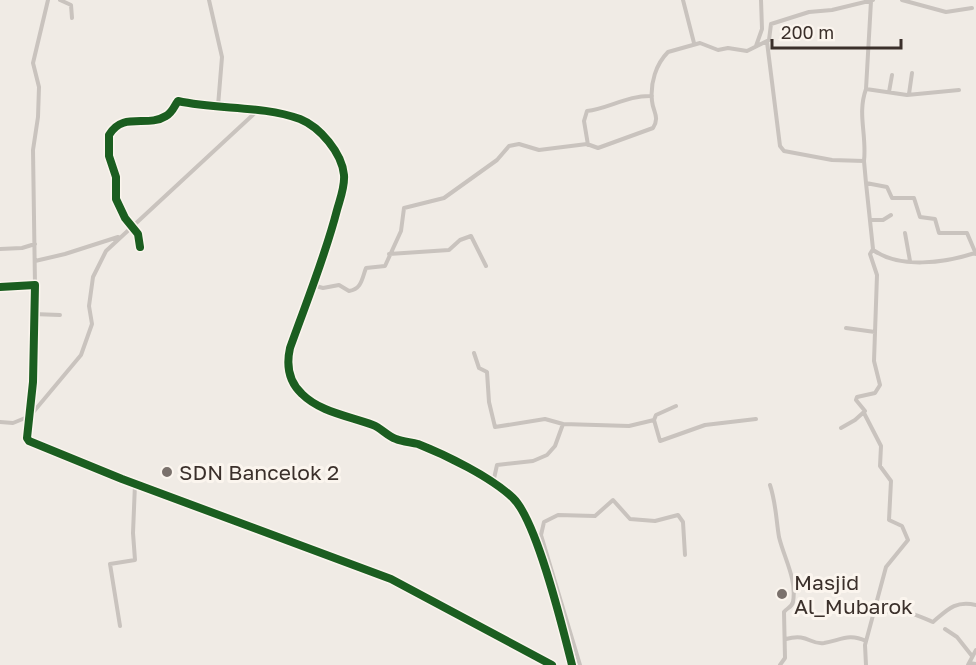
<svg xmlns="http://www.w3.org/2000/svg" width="976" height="665" font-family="'Golos Text',sans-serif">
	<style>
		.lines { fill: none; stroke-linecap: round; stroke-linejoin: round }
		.street { stroke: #c9c3be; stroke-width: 4 }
		.secondary { stroke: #bab3ae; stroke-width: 5 }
		.cycleway-casing { stroke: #fbf5ee; stroke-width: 11 }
		.cycleway { stroke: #1b5e20; stroke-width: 8 }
		.poi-dot { fill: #7a716c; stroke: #fbf5ee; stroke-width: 2 }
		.labels { text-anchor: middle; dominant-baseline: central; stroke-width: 6; stroke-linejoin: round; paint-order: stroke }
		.poi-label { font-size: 21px; fill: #3b302b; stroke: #fbf5ee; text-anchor: start }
	</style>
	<rect width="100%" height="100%" fill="#f0ebe5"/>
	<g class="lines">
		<!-- street -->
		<path class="street" d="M60 0 71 5 72 18
			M209 0 222 57 218 106
			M683 0 694 43
			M902 0 946 12 972 8
			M767 42 780 146 784 151 832 160 864 161 866 183 887 187 892 198H914L920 217 935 219 939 233H967L976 254
			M756 46 762 29 761 0
			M866 89 871 1
			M889 92 892 75
			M909 94 912 73
			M588 145 584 121 587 111C608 109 628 95 652 96
			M864 161C867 135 857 114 866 89L907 95 959 90
			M870 220H883L891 215
			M905 233 910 261
			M140 247 138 234 125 218 116 199V177L109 156V135C123 111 147 128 166 116 173 112 174 106 178 101 218 110 261 105 300 119 320 127 342 153 344 175 345 187 340 199 337 210 325 257 306 303 290 348 286 366 289 382 302 394 320 412 349 416 373 425 381 428 387 436 396 439 403 442 411 442 418 444 446 455 491 477 513 498 537 521 563 629 572 665
			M0 249 22 248 35 244
			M873 250C900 269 944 263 975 253
			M389 254 449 250 460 240 471 236 486 266
			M35 261 65 254 118 237
			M35 285 33 150 38 117 39 87 33 63 48 0
			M312 285 323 288 339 285 349 291C362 289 362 278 366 268L385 266 401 231 404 208 444 198 497 160 509 146 519 144 539 150 587 144 598 148 653 128C660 117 653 112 652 101 650 83 656 64 668 52L700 43 718 50 728 48 747 51 769 40 771 24 809 12 832 10 873 0
			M33 314 60 315
			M846 328 875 332
			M474 353 479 368 487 372 489 402 495 427 545 419 563 424
			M676 406 656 415 654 420 660 441 705 425 756 419
			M864 413 881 446 880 466 891 481 889 520 902 526 908 540 886 567 865 645 866 665
			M0 422 13 423 30 416 81 355 92 324 89 306 93 277 106 251 256 112
			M841 428 855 420 865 411 856 400 857 397 875 393 880 385 874 361 877 275 870 254 873 249 866 183
			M493 483 497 465 533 461 547 455 555 446 563 424 629 426 654 420
			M770 485C776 503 776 519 779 537 784 558 797 579 793 602 792 607 787 608 784 612L785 658 780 665
			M873 613C904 609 905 610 933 622 947 610 955 600 976 605
			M120 626 110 564 135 560 133 533 135 484
			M945 629 957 637 972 656
			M786 639C808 633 810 645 824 643 841 640 849 633 866 641
			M969 663 976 664
			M580 665 541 535 544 522 558 515 595 516 613 500 630 519 655 521 678 515 683 522 685 555
			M968 665 976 650"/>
		<!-- secondary -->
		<path class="secondary" d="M0 287 35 285 33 382 27 438 29 441 122 479 391 579 552 665"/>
		<!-- cycleway casing -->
		<g class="cycleway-casing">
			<path id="cycleway" d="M140 247 138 234 125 218 116 199V177L109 156V135C123 111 147 128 166 116 173 112 174 106 178 101 218 110 261 105 300 119 320 127 342 153 344 175 345 187 340 199 337 210 325 257 306 303 290 348 286 366 289 382 302 394 320 412 349 416 373 425 381 428 387 436 396 439 403 442 411 442 418 444 446 455 491 477 513 498 537 521 563 629 572 665
				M0 287 35 285 33 382 27 438 29 441 122 479 391 579 552 665"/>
		</g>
		<!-- cycleway -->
		<use href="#cycleway" class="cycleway"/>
	</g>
	<!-- markers -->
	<g class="poi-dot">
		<circle cx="167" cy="472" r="6"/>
		<circle cx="782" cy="594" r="6"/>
	</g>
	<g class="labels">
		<!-- poi labels -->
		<g class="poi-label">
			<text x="179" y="472">SDN Bancelok 2</text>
			<text x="794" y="582">Masjid<tspan x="794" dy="24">Al_Mubarok</tspan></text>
		</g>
	</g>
	<!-- scale -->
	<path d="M772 39v9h129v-9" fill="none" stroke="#3b302b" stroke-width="3"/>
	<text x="781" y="39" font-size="18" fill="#3b302b" stroke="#fbf5ee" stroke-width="4.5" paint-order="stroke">200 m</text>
</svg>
